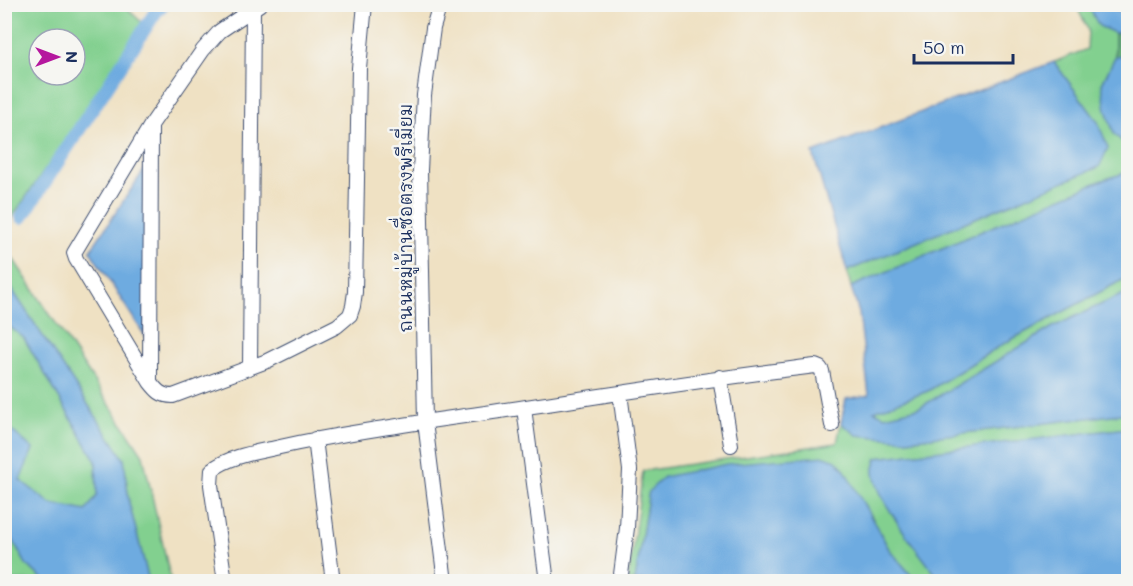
<svg xmlns="http://www.w3.org/2000/svg" width="1133" height="586" font-family="Mali,'Playpen Sans Thai',sans-serif">
	<style>
		.green { fill: #82d08f; stroke: #4e8076; stroke-width: 1.5; fill-rule: evenodd }
		.forest { fill: #69b27a; stroke: #42706c; stroke-width: 1.5 }
		.water { fill: #6eabe0; stroke: #446d9f; stroke-width: 1.5 }
		.lines { fill: none; stroke-linecap: round; stroke-linejoin: round }
		.canal { stroke: #6eabe0; stroke-width: 14 }
		.street-casing { stroke: #3b4a6d; stroke-width: 16 }
		.street { stroke: #fff; stroke-width: 14 }
		.labels { text-anchor: middle; dominant-baseline: central; stroke-width: 5; stroke-linejoin: round; paint-order: stroke }
		.street-label { font-size: 18px; fill: #1b2f5e; stroke: #f6f6f2 }
	</style>
	<rect width="100%" height="100%" fill="#f6f6f2"/>
	<filter id="ink" filterUnits="userSpaceOnUse"><feTurbulence type="fractalNoise" baseFrequency=".0167" numOctaves="2"/><feDisplacementMap in="SourceGraphic" scale="12" xChannelSelector="R" yChannelSelector="G"/><feConvolveMatrix kernelMatrix="1 2 1 2 8 2 1 2 1" color-interpolation-filters="sRGB"/></filter>
	<filter id="wash" filterUnits="userSpaceOnUse"><feTurbulence type="fractalNoise" baseFrequency=".008" numOctaves="4" result="noise"/><feDisplacementMap in="SourceGraphic" scale="24" xChannelSelector="R" yChannelSelector="G"/><feGaussianBlur stdDeviation="1.35" result="paint"/><feColorMatrix in="noise" values="0 0 0 0 0 0 0 0 0 0 0 0 0 0 0 0 0 1.4 0 .05"/><feComposite in="paint" operator="in"/></filter>
	<g filter="url(#wash)">
		<rect width="100%" height="100%" fill="#efe1c3"/>
		<!-- green -->
		<path class="green" d="M5 4 123 5 146 26 5 227ZM39 39H75V75H39Z
			M1076 5H1088L1099 26 1115 33V57L1102 84 1124 143 1128 141V172L1100 181 851 287 847 271 1099 167 1098 122 1054 62 1087 49 1088 30Z
			M4 245 143 455 171 581H149L129 503 124 459 5 279Z
			M1128 277V292L1053 327 919 408 885 416 873 411 928 391 1003 344Z
			M4 323 24 338 96 461 97 496 86 511 51 504 19 480 33 449 5 425Z
			M1128 413V428L877 458C876 462 873 468 874 472 876 500 923 558 941 581H916L889 549 870 513 649 491 635 581 628 582 643 471 837 443 841 423 857 435 907 440Z
			M4 525 26 564 45 581H5Z"/>
		<!-- forest -->
		<path class="forest" d="M1128 30V54L1115 57V33Z"/>
		<!-- water -->
		<path class="water" d="M1088 5H1115L1116 9 1128 22V30L1115 33 1099 26Z
			M1128 54V141L1124 143 1114 134 1106 110 1102 84 1115 57Z
			M1054 62 1098 122 1108 148 1099 167 847 271 813 153Z
			M150 161 145 336 90 251Z
			M1128 172V277L1003 344 928 391 874 411 885 416 919 408 1053 327 1128 292V413L907 440 857 435 841 423 846 399 869 395 859 313 851 287 1100 181Z
			M5 279 124 459 129 503 149 581H45L26 564 5 525V425L33 449 20 480 51 504 86 511 97 496 96 461 24 338 5 323Z
			M1128 428V581H941C923 558 876 500 874 472 873 468 876 462 877 458Z
			M825 456 836 460 844 469 889 549 916 581H635L649 491 664 477 727 464Z"/>
		<g class="lines">
			<!-- canal -->
			<path class="canal" d="M22 217 157 10 163 4"/>
		</g>
	</g>
	<g filter="url(#ink)">
		<g class="lines">
			<!-- street casing -->
			<g class="street-casing">
				<path id="street" d="M260 4 220 31 203 50 151 125 74 253 76 259 150 382C157 391 161 396 173 396L267 361 337 326 350 315 353 306 355 292 359 68 365 4
					M440 4 433 28 424 95 420 170 425 422 445 582
					M250 367 253 9
					M720 377 731 445
					M150 380 151 126
					M524 408 547 582
					M315 439 333 582
					M225 582 211 485 212 470C229 456 258 452 280 447 348 432 417 423 486 413 596 397 705 379 815 366L820 368 822 371 832 425
					M620 582 627 528 630 470 620 393"/>
			</g>
			<!-- street -->
			<use href="#street" class="street"/>
		</g>
	</g>
	<g class="labels">
		<!-- street labels -->
		<g class="street-label">
			<text transform="translate(405 218) rotate(-90)">ถนนหมู่บ้านซื่อตรงพรีเมี่ยม</text>
		</g>
	</g>
	<!-- margin -->
	<rect width="1133" height="586" fill="none" stroke="#f6f6f2" stroke-width="24"/>
	<!-- north arrow -->
	<g transform="translate(57 57) rotate(90)"><circle r="28" fill="#f6f6f2" stroke="#9ea6b7" stroke-width="1.5"/>
	<path d="M0-4.5L10 22L0 15L-10 22Z" fill="#b5179e"/>
	<text y="-9" font-size="16" font-weight="bold" text-anchor="middle" fill="#1b2f5e">N</text>
	</g>
	<!-- scale -->
	<path d="M914 54v9h99v-9" fill="none" stroke="#1b2f5e" stroke-width="3"/>
	<text x="923" y="54" font-size="18" fill="#1b2f5e" stroke="#f6f6f2" stroke-width="4.5" paint-order="stroke">50 m</text>
</svg>
